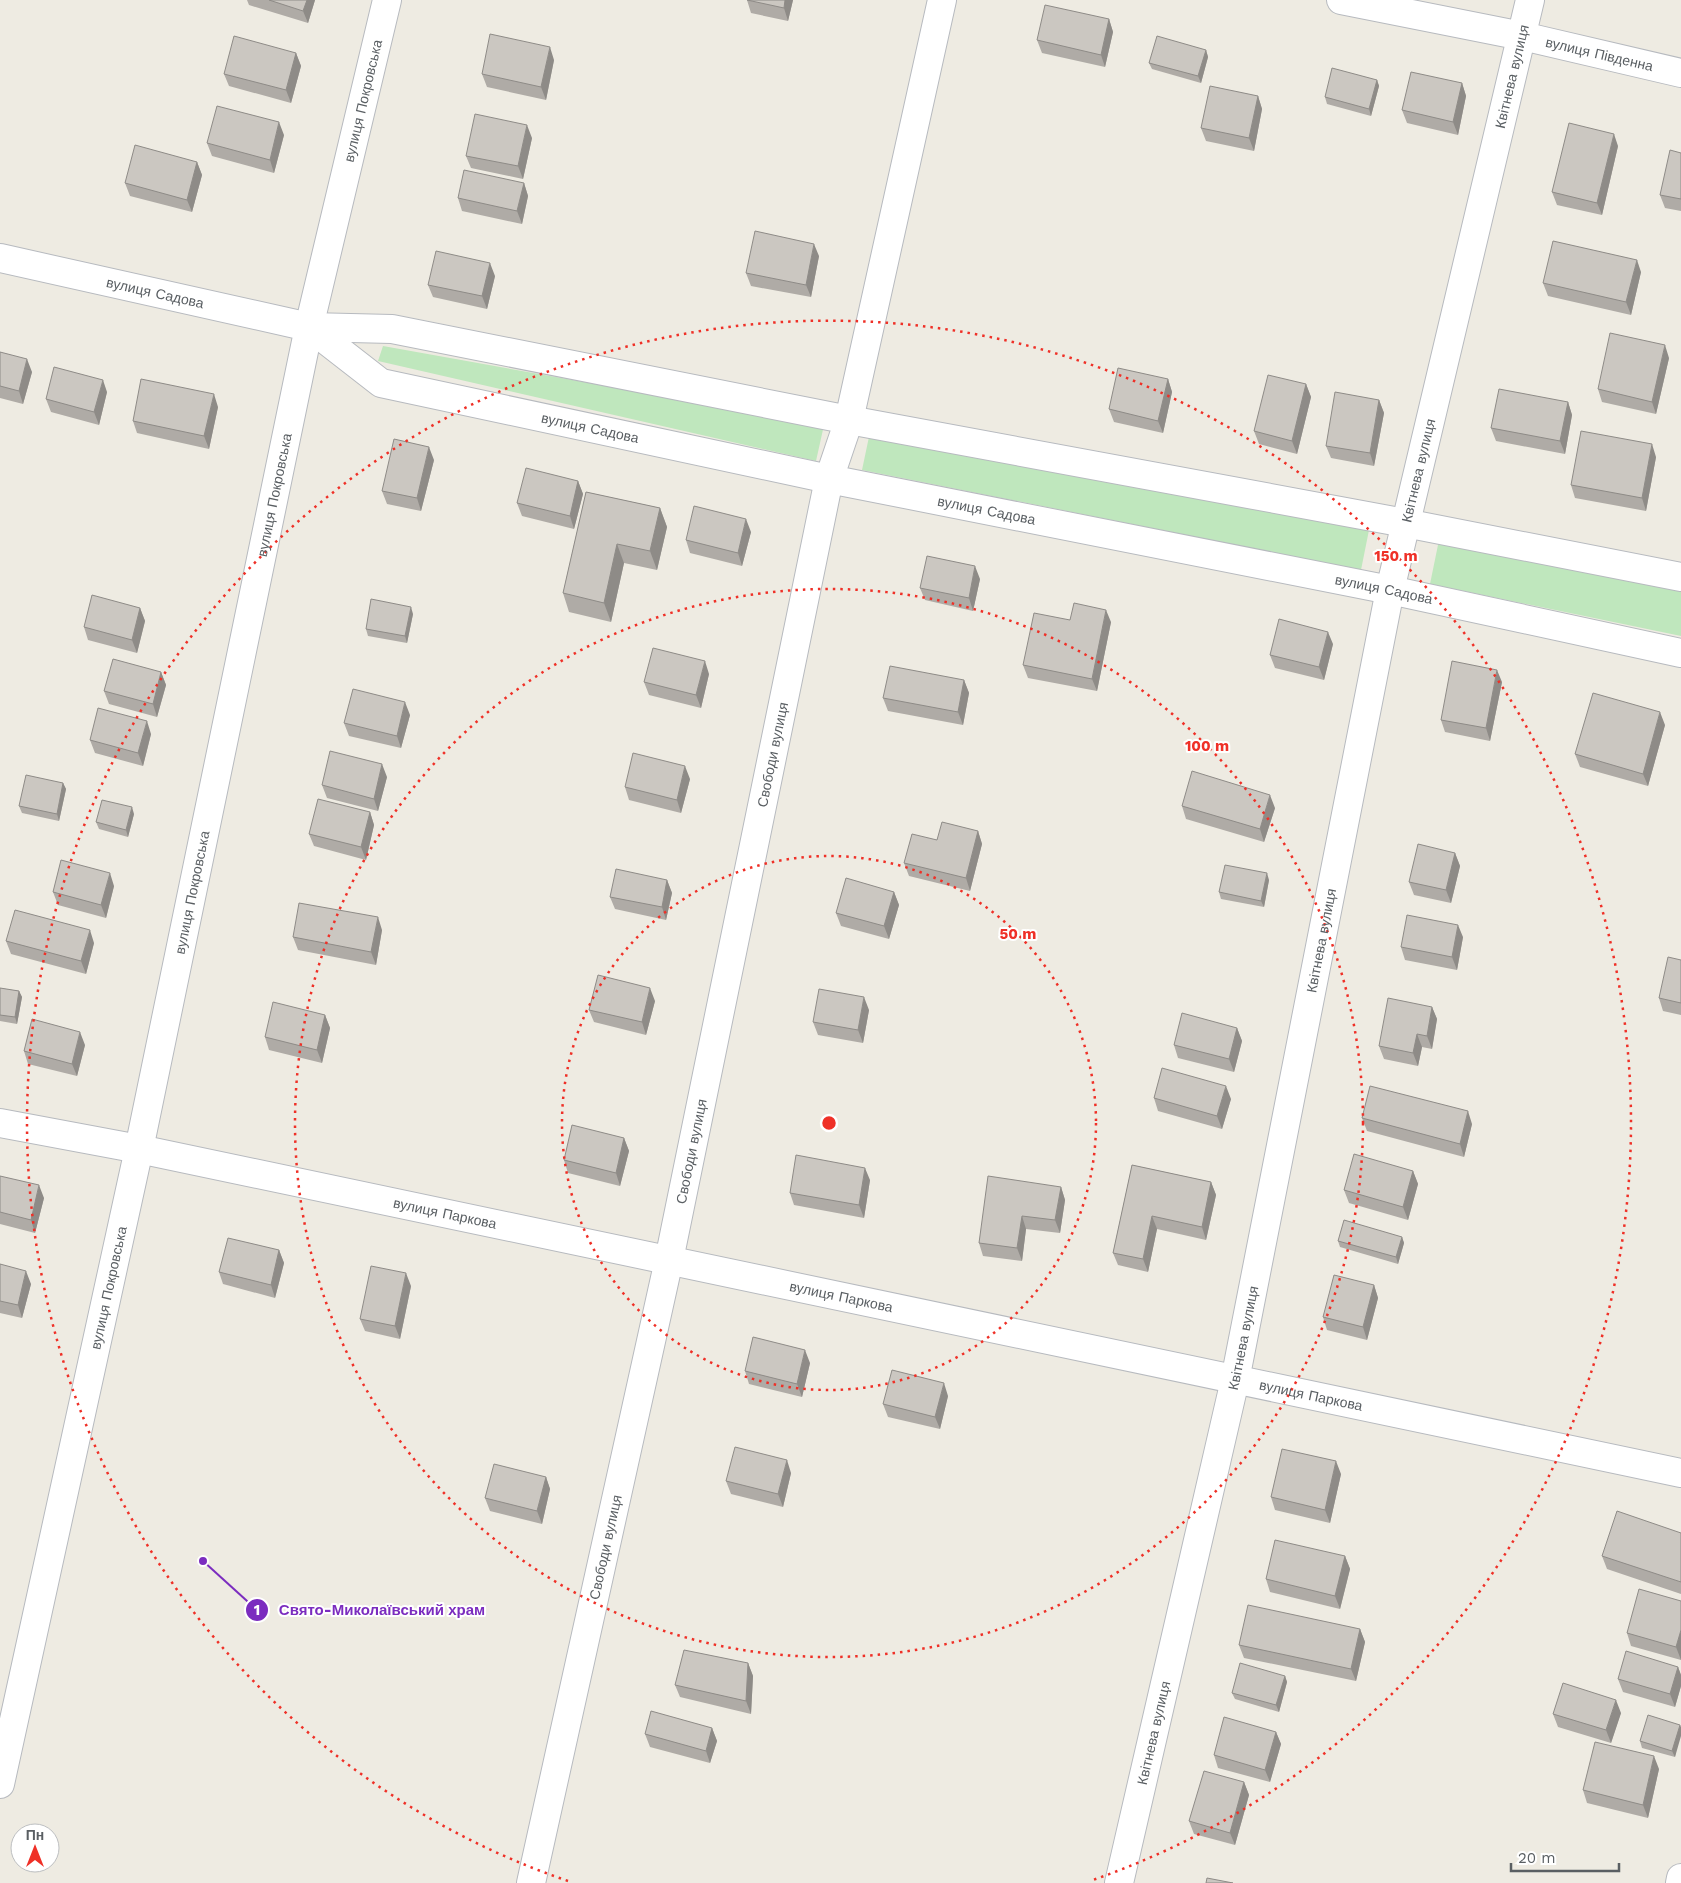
<svg xmlns="http://www.w3.org/2000/svg" width="1681" height="1883" font-family="'Work Sans',sans-serif">
	<style>
		.green { fill: #bfe7bd }
		.lines { fill: none; stroke-linecap: round; stroke-linejoin: round }
		.street-casing { stroke: #b7babf; stroke-width: 30 }
		.street { stroke: #fff; stroke-width: 28 }
		.wall { fill: #afaba6 }
		.shaded-wall { fill: #8e8b87 }
		.building { fill: #cbc7c1; stroke: #8e8b87 }
		.ring { fill: none; stroke: #ef3027; stroke-width: 2.5; stroke-dasharray: 2.5 5 }
		.labels { text-anchor: middle; dominant-baseline: central; stroke-width: 4; stroke-linejoin: round; paint-order: stroke }
		.street-label { font-size: 14px; fill: #5a5f63; stroke: #fff }
		.centre { fill: #ef3027; stroke: #fff; stroke-width: 2.5 }
		.ring-label { font-size: 15px; text-anchor: middle; font-weight: bold; fill: #ef3027; stroke: #fff; stroke-width: 4; stroke-linejoin: round; paint-order: stroke }
		.leader { fill: none; stroke: #7b2cbf; stroke-width: 2 }
		.callout-dot { fill: #7b2cbf; stroke: #fff; stroke-width: 2 }
		.mark-label { font-size: 15px; text-anchor: middle; font-weight: bold; fill: #fff }
		.callout-label { font-size: 15px; text-anchor: middle; font-weight: bold; fill: #7b2cbf; stroke: #fff; stroke-width: 4; stroke-linejoin: round; paint-order: stroke }
	</style>
	<rect width="100%" height="100%" fill="#eeebe2"/>
	<!-- green -->
	<path class="green" d="M383 346 824 425 816 461 378 361Z
		M870 432 1369 530 1361 570 862 470Z
		M1439 540 1681 590V636L1430 584Z"/>
	<g class="lines">
		<!-- street casing -->
		<g class="street-casing">
			<g id="street">
				<path id="s1" d="M1341 0 1522 36 1681 73"/>
				<path id="s2" d="M0 258 309 327 392 329 849 420 1405 523 1681 577"/>
				<path id="s3" d="M309 327 381 383 829 479 1390 590 1681 653"/>
				<path id="s4" d="M0 1123 139 1149 1681 1473"/>
				<path id="s5" d="M0 1784 139 1149 309 327 387 0"/>
				<path id="s6" d="M531 1883 669 1260 829 479 849 420 942 0"/>
				<path id="s7" d="M1119 1883 1235 1380 1390 590 1530 0"/>
				<path d="M1680 1883 1681 1878"/>
			</g>
		</g>
		<!-- street -->
		<use href="#street" class="street"/>
	</g>
	<!-- wall -->
	<path class="wall" d="M247 0H315L308 23 249 5Z
		M747 0H793L788 21 751 13Z
		M1109 19 1113 32 1105 67 1042 53 1037 40Z
		M1206 50 1208 57 1201 83 1152 69 1149 63Z
		M296 53 301 66 291 103 229 86 224 74Z
		M554 60 546 100 487 87 482 74Z
		M1377 80 1379 86 1371 116 1327 104 1325 97Z
		M1462 83 1466 96 1458 135 1407 123 1402 110Z
		M1258 96 1262 109 1254 151 1206 141 1201 128Z
		M284 135 274 173 212 156 207 143Z
		M532 138 523 179 471 168 466 156Z
		M1618 146 1602 215 1557 205 1552 192Z
		M1681 153V211L1665 208 1660 195Z
		M197 162 202 175 192 212 130 196 125 183Z
		M524 183 528 196 522 224 462 211 458 198Z
		M819 256 811 297 751 286 746 273Z
		M1641 272 1631 315 1548 296 1543 283Z
		M495 276 487 309 433 297 428 285Z
		M0 352 32 372 23 404 0 398Z
		M1669 358 1656 414 1602 402 1598 389Z
		M1168 379 1172 392 1163 433 1114 422 1109 409Z
		M1306 384 1311 397 1297 454 1259 444 1254 431Z
		M107 392 99 425 51 412 46 399Z
		M1379 400 1384 413 1374 466 1331 458 1326 446Z
		M1568 402 1572 415 1565 454 1496 441 1491 428Z
		M218 407 209 449 137 433 133 421Z
		M1656 457 1646 511 1575 498 1571 485Z
		M434 460 421 511 387 504 382 491Z
		M578 481 583 494 574 529 522 516 517 503Z
		M586 492 660 508 667 527 657 570 624 563 611 622 569 612 563 593Z
		M751 532 742 566 690 553 686 540Z
		M980 579 973 611 925 600 920 588Z
		M140 608 145 621 137 653 88 640 84 627Z
		M413 614 407 643 368 636 366 629Z
		M1070 620 1111 622 1097 691 1028 678 1023 665Z
		M1333 644 1324 680 1275 668 1270 655Z
		M161 672 166 685 157 717 109 704 104 691Z
		M709 674 701 708 649 695 644 682Z
		M964 680 969 693 963 725 888 711 883 698Z
		M1502 682 1490 741 1445 732 1441 720Z
		M410 715 401 748 349 736 344 723Z
		M1665 725 1648 786 1580 767 1575 754Z
		M151 734 143 766 95 753 90 740Z
		M387 777 378 811 327 798 322 785Z
		M690 779 681 813 629 800 625 787Z
		M63 783 66 789 59 821 22 813 19 806Z
		M1182 806 1275 808 1264 842 1186 819Z
		M370 812 374 825 366 860 314 846 309 834Z
		M134 814 128 837 99 829 96 822Z
		M978 831 982 844 970 891 909 876 904 863Z
		M1455 853 1460 866 1451 903 1414 895 1409 882Z
		M667 880 672 893 666 920 615 909 610 897Z
		M1269 880 1264 907 1221 899 1219 892Z
		M114 886 106 918 58 905 53 892Z
		M894 892 899 905 889 939 841 926 836 913Z
		M382 930 376 965 298 950 293 937Z
		M1463 937 1457 970 1405 960 1401 947Z
		M6 941 94 943 86 974 11 954Z
		M1681 960V1015L1663 1011 1659 998Z
		M0 988 19 991 22 997 17 1024 0 1021Z
		M655 1001 646 1035 594 1022 589 1010Z
		M1432 1007 1437 1019 1432 1049 1422 1047 1418 1066 1384 1059 1379 1046Z
		M869 1010 863 1043 818 1035 813 1022Z
		M325 1015 330 1028 322 1063 269 1050 265 1037Z
		M1237 1028 1242 1041 1234 1072 1178 1058 1174 1045Z
		M85 1045 77 1076 28 1064 24 1051Z
		M1154 1098 1231 1099 1222 1129 1158 1111Z
		M1362 1118 1472 1124 1464 1157 1367 1131Z
		M624 1138 629 1151 620 1186 568 1173 564 1160Z
		M1132 1165 1211 1182 1216 1195 1206 1240 1157 1229 1148 1272 1118 1265 1113 1253Z
		M1413 1171 1418 1184 1408 1220 1349 1203 1344 1190Z
		M0 1176 44 1198 35 1233 0 1224Z
		M870 1180 864 1218 794 1205 790 1193Z
		M1061 1187 1065 1200 1060 1233 1026 1229 1022 1261 983 1256 979 1243Z
		M1402 1237 1404 1243 1398 1264 1340 1247 1338 1241Z
		M279 1250 284 1263 275 1298 223 1284 219 1272Z
		M0 1264 31 1284 22 1318 0 1313Z
		M1374 1285 1378 1298 1367 1340 1327 1330 1323 1317Z
		M411 1286 400 1339 365 1331 360 1319Z
		M810 1363 802 1397 749 1384 745 1371Z
		M948 1396 940 1429 888 1417 883 1404Z
		M791 1473 783 1507 731 1494 726 1481Z
		M1341 1474 1330 1523 1275 1510 1271 1497Z
		M546 1477 550 1489 542 1524 490 1511 485 1498Z
		M1681 1533V1594L1607 1569 1602 1556Z
		M1345 1556 1350 1569 1340 1609 1270 1592 1266 1579Z
		M1681 1601V1660L1631 1646 1627 1633Z
		M1360 1629 1365 1642 1356 1681 1244 1658 1239 1645Z
		M748 1663 753 1676 751 1714 680 1697 675 1685Z
		M1678 1667 1681 1675V1686L1675 1707 1623 1692 1618 1679Z
		M1285 1676 1287 1682 1279 1712 1235 1699 1232 1693Z
		M1621 1713 1611 1743 1558 1727 1553 1714Z
		M1680 1725 1675 1757 1642 1748 1640 1741Z
		M712 1728 717 1741 710 1763 650 1747 645 1734Z
		M1276 1732 1281 1744 1270 1782 1218 1768 1214 1755Z
		M1659 1769 1648 1818 1587 1803 1583 1790Z
		M1244 1782 1249 1795 1235 1845 1194 1834 1189 1821Z"/>
	<!-- shaded-wall -->
	<path class="shaded-wall" d="M307 0H315L308 23 303 11Z
		M785 0H793L788 21 784 8Z
		M1109 19 1113 32 1105 67 1101 55Z
		M550 47 554 60 546 100 541 87Z
		M1206 50 1208 57 1201 83 1198 76Z
		M296 53 301 66 291 103 286 90Z
		M1377 80 1379 86 1371 116 1369 109Z
		M1462 83 1466 96 1458 135 1453 122Z
		M1258 96 1262 109 1254 151 1249 138Z
		M279 122 284 135 274 173 270 160Z
		M527 125 532 138 523 179 518 166Z
		M1614 134 1618 146 1602 215 1597 203Z
		M197 162 202 175 192 212 187 200Z
		M524 183 528 196 522 224 517 211Z
		M814 244 819 256 811 297 806 285Z
		M1637 260 1641 272 1631 315 1626 302Z
		M490 263 495 276 487 309 482 296Z
		M1665 345 1669 358 1656 414 1652 402Z
		M27 359 32 372 23 404 19 391Z
		M1168 379 1172 392 1163 433 1158 421Z
		M103 380 107 392 99 425 94 412Z
		M1306 384 1311 397 1297 454 1292 441Z
		M214 394 218 407 209 449 204 436Z
		M1379 400 1384 413 1374 466 1370 453Z
		M1568 402 1572 415 1565 454 1560 441Z
		M1652 444 1656 457 1646 511 1642 498Z
		M429 447 434 460 421 511 417 498Z
		M578 481 583 494 574 529 570 516Z
		M660 508 667 527 657 570 650 551Z
		M746 519 751 532 742 566 738 553Z
		M617 544 624 563 611 622 604 603Z
		M975 566 980 579 973 611 969 598Z
		M411 607 413 614 407 643 405 636Z
		M140 608 145 621 137 653 132 640Z
		M1106 610 1111 622 1097 691 1092 679Z
		M1328 632 1333 644 1324 680 1319 667Z
		M705 661 709 674 701 708 696 695Z
		M1497 670 1502 682 1490 741 1486 728Z
		M161 672 166 685 157 717 153 704Z
		M964 680 969 693 963 725 958 712Z
		M405 702 410 715 401 748 397 736Z
		M1660 712 1665 725 1648 786 1643 774Z
		M147 721 151 734 143 766 138 753Z
		M382 764 387 777 378 811 374 799Z
		M685 766 690 779 681 813 677 800Z
		M63 783 66 789 59 821 57 814Z
		M1270 795 1275 808 1264 842 1260 829Z
		M132 807 134 814 128 837 126 830Z
		M370 812 374 825 366 860 361 847Z
		M978 831 982 844 970 891 966 878Z
		M1455 853 1460 866 1451 903 1446 890Z
		M110 873 114 886 106 918 101 905Z
		M1267 873 1269 880 1264 907 1261 901Z
		M667 880 672 893 666 920 662 907Z
		M894 892 899 905 889 939 884 926Z
		M378 917 382 930 376 965 371 952Z
		M1458 925 1463 937 1457 970 1452 957Z
		M90 930 94 943 86 974 81 961Z
		M650 988 655 1001 646 1035 642 1022Z
		M19 991 22 997 17 1024 15 1017Z
		M864 997 869 1010 863 1043 858 1030Z
		M1432 1007 1437 1019 1432 1049 1427 1036Z
		M325 1015 330 1028 322 1063 317 1050Z
		M1237 1028 1242 1041 1234 1072 1229 1059Z
		M80 1032 85 1045 77 1076 72 1064Z
		M1417 1034 1422 1047 1418 1066 1413 1053Z
		M1226 1086 1231 1099 1222 1129 1217 1116Z
		M1468 1111 1472 1124 1464 1157 1460 1144Z
		M624 1138 629 1151 620 1186 616 1173Z
		M865 1168 870 1180 864 1218 859 1205Z
		M1413 1171 1418 1184 1408 1220 1403 1207Z
		M1211 1182 1216 1195 1206 1240 1202 1227Z
		M39 1185 44 1198 35 1233 31 1220Z
		M1061 1187 1065 1200 1060 1233 1055 1220Z
		M1022 1216 1026 1229 1022 1261 1017 1248Z
		M1152 1216 1157 1229 1148 1272 1143 1259Z
		M1402 1237 1404 1243 1398 1264 1396 1257Z
		M279 1250 284 1263 275 1298 271 1285Z
		M26 1271 31 1284 22 1318 18 1305Z
		M406 1273 411 1286 400 1339 395 1326Z
		M1374 1285 1378 1298 1367 1340 1363 1327Z
		M805 1350 810 1363 802 1397 797 1384Z
		M944 1383 948 1396 940 1429 935 1417Z
		M787 1460 791 1473 783 1507 778 1494Z
		M1336 1461 1341 1474 1330 1523 1325 1510Z
		M546 1477 550 1489 542 1524 537 1511Z
		M1345 1556 1350 1569 1340 1609 1335 1596Z
		M1360 1629 1365 1642 1356 1681 1351 1669Z
		M1681 1630V1660L1676 1647Z
		M748 1663 753 1676 751 1714 746 1701Z
		M1678 1667 1681 1675V1686L1675 1707 1670 1694Z
		M1285 1676 1287 1682 1279 1712 1276 1705Z
		M1616 1700 1621 1713 1611 1743 1606 1730Z
		M1680 1725 1681 1727V1736L1675 1757 1672 1751Z
		M712 1728 717 1741 710 1763 706 1751Z
		M1276 1732 1281 1744 1270 1782 1265 1770Z
		M1654 1756 1659 1769 1648 1818 1643 1805Z
		M1244 1782 1249 1795 1235 1845 1230 1833Z"/>
	<!-- building -->
	<path class="building" d="M269 0H307L303 11Z
		M747 0H785L784 8Z
		M1045 5 1109 19 1101 55 1037 40Z
		M490 34 550 47 541 87 482 74Z
		M234 36 296 53 286 90 224 74Z
		M1157 36 1206 50 1198 76 1149 63Z
		M1332 68 1377 80 1369 109 1325 97Z
		M1411 72 1462 83 1453 122 1402 110Z
		M1210 86 1258 96 1249 138 1201 128Z
		M217 106 279 122 270 160 207 143Z
		M475 114 527 125 518 166 466 156Z
		M1569 123 1614 134 1597 203 1552 192Z
		M135 145 197 162 187 200 125 183Z
		M1670 150 1681 153V199L1660 195Z
		M464 170 524 183 517 211 458 198Z
		M755 231 814 244 806 285 746 273Z
		M1553 241 1637 260 1626 302 1543 283Z
		M436 251 490 263 482 296 428 285Z
		M1610 333 1665 345 1652 402 1598 389Z
		M0 352 27 359 19 391 0 386Z
		M54 367 103 380 94 412 46 399Z
		M1118 368 1168 379 1158 421 1109 409Z
		M1268 375 1306 384 1292 441 1254 431Z
		M141 379 214 394 204 436 133 421Z
		M1499 389 1568 402 1560 441 1491 428Z
		M1335 392 1379 400 1370 453 1326 446Z
		M1581 431 1652 444 1642 498 1571 485Z
		M394 439 429 447 417 498 382 491Z
		M526 468 578 481 570 516 517 503Z
		M586 492 660 508 650 551 617 544 604 603 563 593Z
		M694 506 746 519 738 553 686 540Z
		M927 556 975 566 969 598 920 588Z
		M92 595 140 608 132 640 84 627Z
		M371 599 411 607 405 636 366 629Z
		M1074 603 1106 610 1092 679 1023 665 1034 613 1070 620Z
		M1279 619 1328 632 1319 667 1270 655Z
		M653 648 705 661 696 695 644 682Z
		M113 659 161 672 153 704 104 691Z
		M1452 661 1497 670 1486 728 1441 720Z
		M890 666 964 680 958 712 883 698Z
		M353 689 405 702 397 736 344 723Z
		M1593 693 1660 712 1643 774 1575 754Z
		M98 708 147 721 138 753 90 740Z
		M330 751 382 764 374 799 322 785Z
		M633 753 685 766 677 800 625 787Z
		M1192 771 1270 795 1260 829 1182 806Z
		M26 775 63 783 57 814 19 806Z
		M318 799 370 812 361 847 309 834Z
		M102 800 132 807 126 830 96 822Z
		M942 822 978 831 966 878 904 863 912 834 937 840Z
		M1418 844 1455 853 1446 890 1409 882Z
		M61 860 110 873 101 905 53 892Z
		M1225 865 1267 873 1261 901 1219 892Z
		M616 869 667 880 662 907 610 897Z
		M846 878 894 892 884 926 836 913Z
		M299 903 378 917 371 952 293 937Z
		M15 910 90 930 81 961 6 941Z
		M1407 915 1458 925 1452 957 1401 947Z
		M1668 957 1681 960V1003L1659 998Z
		M598 975 650 988 642 1022 589 1010Z
		M0 988 19 991 15 1017 0 1015Z
		M819 989 864 997 858 1030 813 1022Z
		M1388 998 1432 1007 1427 1036 1417 1034 1413 1053 1379 1046Z
		M273 1002 325 1015 317 1050 265 1037Z
		M1182 1013 1237 1028 1229 1059 1174 1045Z
		M32 1019 80 1032 72 1064 24 1051Z
		M1162 1068 1226 1086 1217 1116 1154 1098Z
		M1370 1086 1468 1111 1460 1144 1362 1118Z
		M572 1125 624 1138 616 1173 564 1160Z
		M1354 1154 1413 1171 1403 1207 1344 1190Z
		M796 1155 865 1168 859 1205 790 1193Z
		M1132 1165 1211 1182 1202 1227 1152 1216 1143 1259 1113 1253Z
		M0 1176 39 1185 31 1220 0 1212Z
		M988 1176 1061 1187 1055 1220 1022 1216 1017 1248 979 1243Z
		M1344 1220 1402 1237 1396 1257 1338 1241Z
		M228 1238 279 1250 271 1285 219 1272Z
		M0 1264 26 1271 18 1305 0 1301Z
		M371 1266 406 1273 395 1326 360 1319Z
		M1334 1275 1374 1285 1363 1327 1323 1317Z
		M753 1337 805 1350 797 1384 745 1371Z
		M892 1370 944 1383 935 1417 883 1404Z
		M735 1447 787 1460 778 1494 726 1481Z
		M1282 1449 1336 1461 1325 1510 1271 1497Z
		M494 1464 546 1477 537 1511 485 1498Z
		M1617 1511 1681 1533V1582L1602 1556Z
		M1275 1540 1345 1556 1335 1596 1266 1579Z
		M1639 1589 1681 1601V1630L1676 1647 1627 1633Z
		M1248 1605 1360 1629 1351 1669 1239 1645Z
		M684 1650 748 1663 746 1701 675 1685Z
		M1626 1651 1678 1667 1670 1694 1618 1679Z
		M1240 1663 1285 1676 1276 1705 1232 1693Z
		M1563 1683 1616 1700 1606 1730 1553 1714Z
		M651 1711 712 1728 706 1751 645 1734Z
		M1648 1715 1680 1725 1672 1751 1640 1741Z
		M1224 1717 1276 1732 1265 1770 1214 1755Z
		M1595 1742 1654 1756 1643 1805 1583 1790Z
		M1204 1771 1244 1782 1230 1833 1189 1821Z
		M1207 1878 1233 1883H1206Z"/>
	<!-- distance rings -->
	<g class="ring">
		<circle cx="829" cy="1123" r="267"/>
		<circle cx="829" cy="1123" r="534"/>
		<path d="M568 1881A802 802 0 1 1 1090 1881"/>
	</g>
	<g class="labels">
		<!-- street labels -->
		<g class="street-label">
			<text stroke="none"><textPath href="#s1" startOffset="264">вулиця Південна</textPath></text>
			<text stroke="none"><textPath href="#s7" startOffset="1849">Квітнева вулиця</textPath></text>
			<text stroke="none"><textPath href="#s5" startOffset="1722">вулиця Покровська</textPath></text>
			<text stroke="none"><textPath href="#s2" startOffset="159">вулиця Садова</textPath></text>
			<text stroke="none"><textPath href="#s3" startOffset="305">вулиця Садова</textPath></text>
			<text stroke="none"><textPath href="#s7" startOffset="1444">Квітнева вулиця</textPath></text>
			<text stroke="none"><textPath href="#s5" startOffset="1318">вулиця Покровська</textPath></text>
			<text stroke="none"><textPath href="#s3" startOffset="710">вулиця Садова</textPath></text>
			<text stroke="none"><textPath href="#s3" startOffset="1115">вулиця Садова</textPath></text>
			<text stroke="none"><textPath href="#s6" startOffset="1154">Свободи вулиця</textPath></text>
			<text stroke="none"><textPath href="#s5" startOffset="912">вулиця Покровська</textPath></text>
			<text stroke="none"><textPath href="#s7" startOffset="964">Квітнева вулиця</textPath></text>
			<text stroke="none"><textPath href="#s6" startOffset="749">Свободи вулиця</textPath></text>
			<text stroke="none"><textPath href="#s4" startOffset="454">вулиця Паркова</textPath></text>
			<text stroke="none"><textPath href="#s5" startOffset="508">вулиця Покровська</textPath></text>
			<text stroke="none"><textPath href="#s4" startOffset="859">вулиця Паркова</textPath></text>
			<text stroke="none"><textPath href="#s7" startOffset="559">Квітнева вулиця</textPath></text>
			<text stroke="none"><textPath href="#s4" startOffset="1339">вулиця Паркова</textPath></text>
			<text stroke="none"><textPath href="#s6" startOffset="344">Свободи вулиця</textPath></text>
			<text stroke="none"><textPath href="#s7" startOffset="154">Квітнева вулиця</textPath></text>
		</g>
	</g>
	<circle cx="829" cy="1123" r="8" class="centre"/>
	<g class="ring-label">
		<text x="1396" y="561">150 m</text>
		<text x="1207" y="751">100 m</text>
		<text x="1018" y="939">50 m</text>
	</g>
	<!-- callouts -->
	<path class="leader" d="M203 1561L257 1610"/>
	<g class="callout-dot">
		<circle cx="203" cy="1561" r="5"/>
		<circle cx="257" cy="1610" r="12"/>
	</g>
	<g class="mark-label">
		<text x="257" y="1615">1</text>
	</g>
	<g class="callout-label">
		<text x="382" y="1615">Свято-Миколаївський храм</text>
	</g>
	<!-- north arrow -->
	<g transform="translate(35 1848)"><circle r="24" fill="#ffffff" stroke="#bdbfc1"/>
	<path d="M0-4L9 19L0 12L-9 19Z" fill="#ef3027"/>
	<text y="-8" font-size="14" font-weight="bold" text-anchor="middle" fill="#5a5f63">Пн</text>
	</g>
	<!-- scale -->
	<path d="M1511 1863v8h108v-8" fill="none" stroke="#5a5f63" stroke-width="2.5"/>
	<text x="1518" y="1863" font-size="15" fill="#5a5f63" stroke="#ffffff" stroke-width="4" paint-order="stroke">20 m</text>
</svg>
